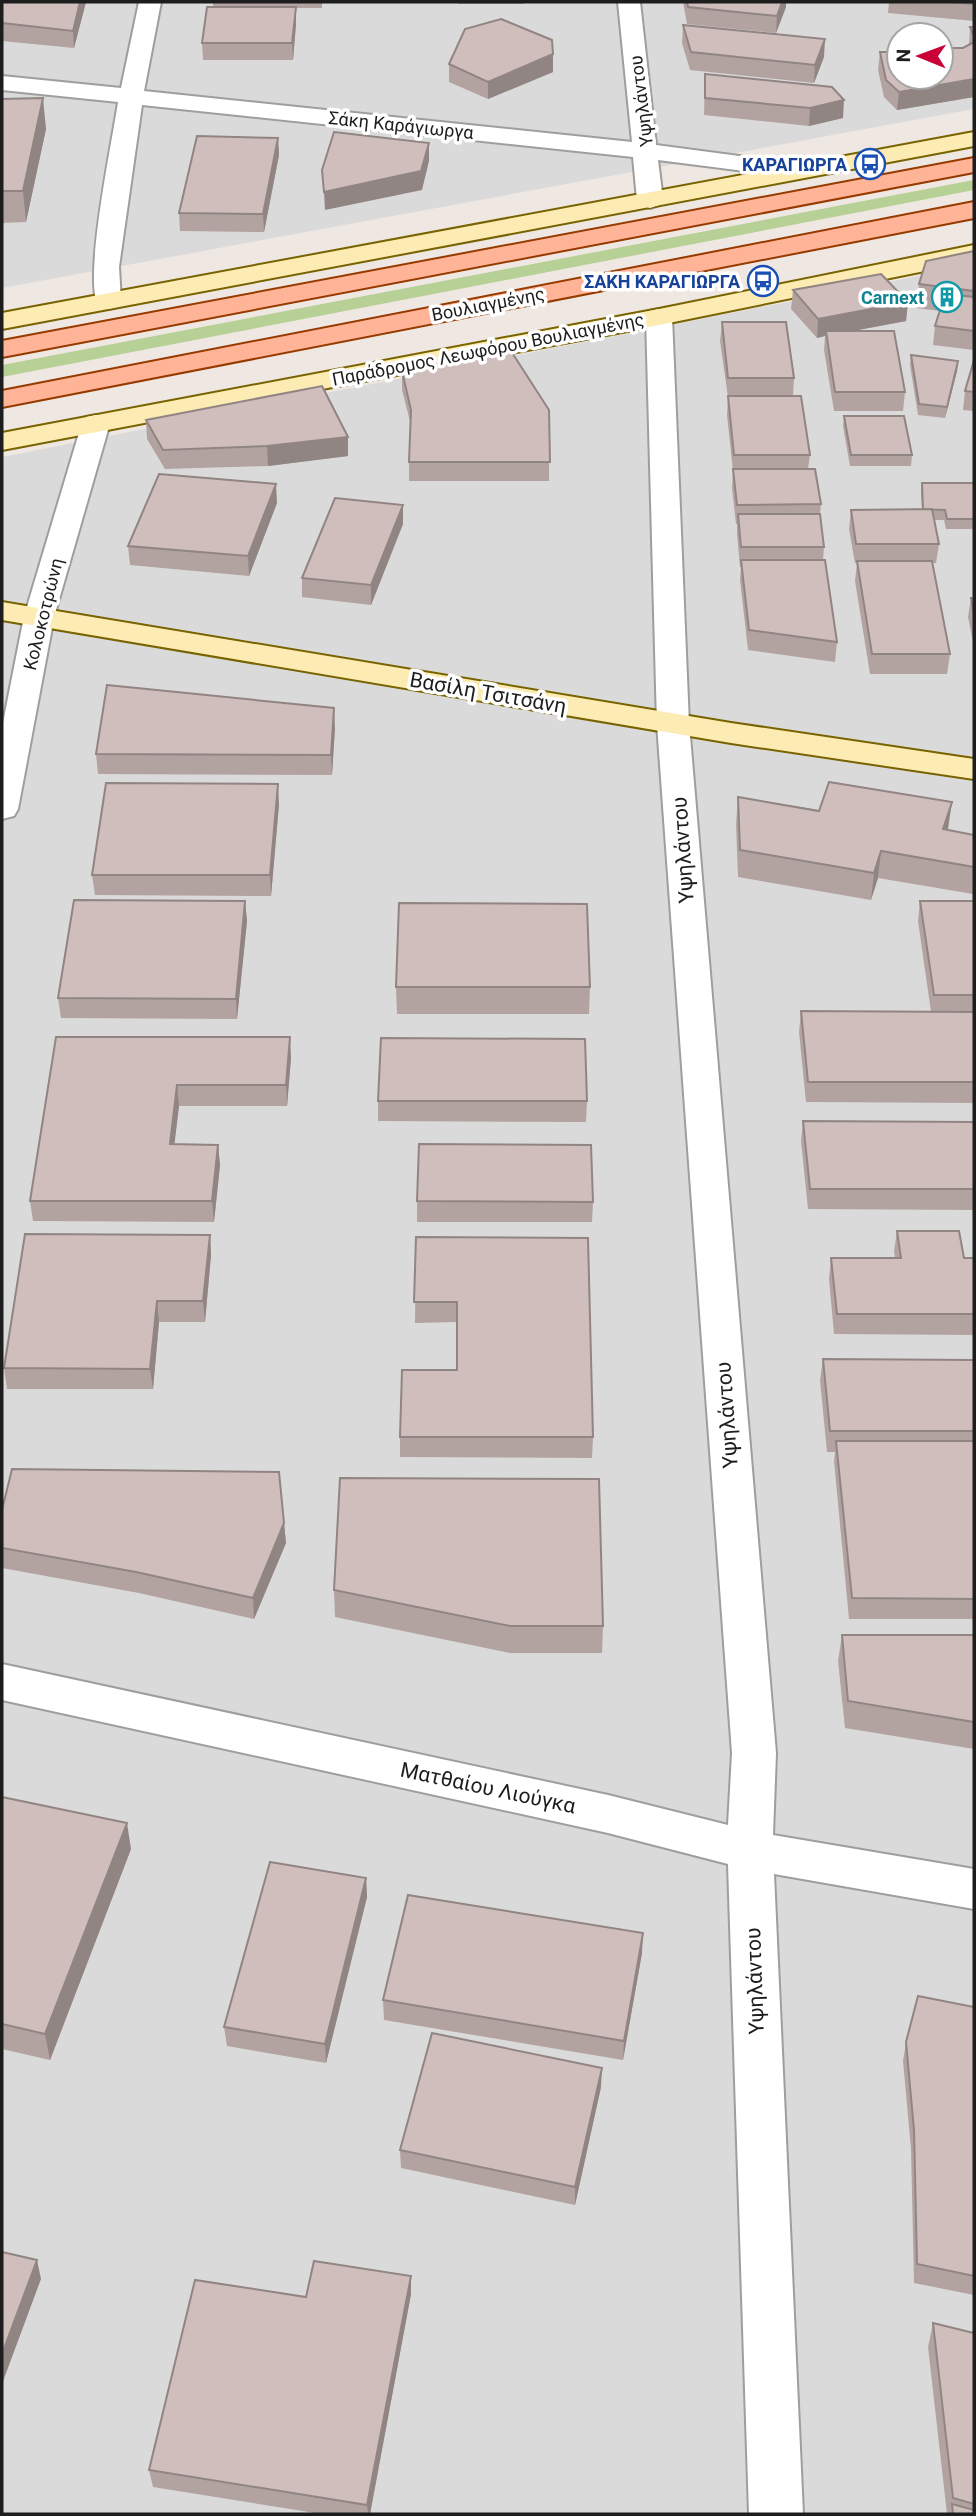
<svg xmlns="http://www.w3.org/2000/svg" width="976" height="2516" font-family="Roboto,sans-serif">
	<style>
		.residential { fill: #dbdada; fill-rule: evenodd }
		.forest { fill: #b7d095 }
		.lines { fill: none; stroke-linecap: round; stroke-linejoin: round }
		.street-casing { stroke: #9e9e9e; stroke-width: 4 }
		.secondary-casing { stroke: #786300; stroke-width: 4 }
		.primary-casing { stroke: #963a00; stroke-width: 4 }
		.street { fill: #fff; fill-rule: evenodd }
		.secondary { fill: #fcebb3; fill-rule: evenodd }
		.primary { fill: #ffb497; fill-rule: evenodd }
		.wall { fill: #b2a3a1 }
		.shaded-wall { fill: #918583 }
		.building { fill: #cfbebb; stroke: #918583; stroke-width: 2 }
		.labels { text-anchor: middle; dominant-baseline: central; stroke-width: 7; stroke-linejoin: round; paint-order: stroke }
		.far-street-label { font-size: 18px; fill: #1d1d1d; stroke: #fff }
		.far-transit-label { font-size: 18px; font-weight: bold; fill: #164399; stroke: #fff; text-anchor: end }
		.far-culture-label { font-size: 18px; font-weight: bold; fill: #0d838f; stroke: #fff; text-anchor: end }
		.street-label { font-size: 21px; fill: #1d1d1d; stroke: #fff }
	</style>
	<rect width="100%" height="100%" fill="#efe7e2"/>
	<!-- residential -->
	<path class="residential" d="M2 2H974V109L2 288ZM899 35H941V77H899Z
		M974 265V2514H2V457Z"/>
	<!-- forest -->
	<path class="forest" d="M974 180V190L2 377V365Z"/>
	<g class="lines">
		<!-- street casing -->
		<g class="street-casing">
			<path id="street" d="M139 2H161L144 91 632 142 618 2H640L656 145 800 164 809 166 812 171 809 176 800 178 658 160 663 200 659 205 650 208 641 205 637 200 633 157 142 105 119 267 121 301 117 307 108 309 99 307C82 283 113 138 118 102L2 90V76L121 88Z
				M659 309 668 311 672 317 689 724 776 1753 773 1835 974 1869V1909L774 1874 803 2514H749L728 1864 608 1833 2 1700V1664L608 1795 728 1825 732 1753 657 724 646 317 650 311Z
				M96 415 106 417 110 423 54 617 18 809 14 816 2 819V728L24 617 82 423 86 417Z"/>
		</g>
		<!-- secondary casing -->
		<g class="secondary-casing">
			<path id="secondary" d="M974 132V146L2 329V313Z
				M974 245V261L659 325 2 450V433L659 309Z
				M2 602 731 723 974 759V779L731 743 2 620Z"/>
		</g>
		<!-- primary casing -->
		<g class="primary-casing">
			<path id="primary" d="M974 158V172L2 357V341Z
				M974 202V218L2 407V391Z"/>
		</g>
		<!-- street -->
		<use href="#street" class="street"/>
		<!-- secondary -->
		<use href="#secondary" class="secondary"/>
		<!-- primary -->
		<use href="#primary" class="primary"/>
	</g>
	<!-- wall -->
	<path class="wall" d="M2 2H86L74 48 2 41Z
		M213 2H322V8H296V24L293 60H203L202 43 213 7Z
		M458 2H524V4H458Z
		M683 2H786V7L776 33 687 24Z
		M889 2H974V21L888 13Z
		M683 25 824 57 814 83 690 70 682 43Z
		M970 27H974V97L897 110 884 97 878 70 880 52H899L963 48 969 45Z
		M449 64 553 72 488 99 449 82Z
		M705 74 843 118 809 126 704 115Z
		M2 99 46 129 26 222 2 223Z
		M278 138 279 155 264 232 180 231 179 213Z
		M974 251V350L933 345 935 326 940 311 916 308 919 284Z
		M793 290 908 302 906 321 851 331 905 392 903 411H834L824 350 825 336 817 338 791 309Z
		M722 322 794 378 793 396 810 455 808 469 821 504 820 514 824 547 823 560 837 642 835 662 748 650 740 580 741 567H740L737 534V524H736L732 488 733 471 727 415 728 397 720 341Z
		M911 355 958 361 957 371 945 418 918 415 910 365Z
		M974 360V411L963 410 965 391Z
		M402 371 549 410V481H409V462L411 425 402 390Z
		M844 416 912 455 911 466H850L843 426Z
		M146 420 348 456 268 466 165 469 147 439Z
		M922 483H974V529H946L944 520H934L939 544 936 563H932L950 654 947 674H870L855 581 857 563H855L849 529 851 510 922 509 921 493Z
		M277 503 249 576 130 565 128 546Z
		M403 505V524L371 605 302 597V578Z
		M971 598H974V647L968 617Z
		M335 728 332 775 98 774 96 754Z
		M738 797 974 835V888L973 894 878 878 871 900 738 877 736 824Z
		M279 804 271 896 95 895 92 875Z
		M245 901 247 921 237 1019 61 1018 58 998Z
		M920 901H974V1103L806 1102 799 1032 801 1011 931 1012 918 921Z
		M396 987H590L589 1014H397Z
		M56 1037 291 1058 287 1106H179L174 1144 218 1145 220 1165 214 1222 33 1221 30 1201Z
		M378 1101H587L586 1122 378 1121Z
		M803 1121 974 1122V1210L808 1209 801 1141Z
		M417 1201 593 1202 592 1222H417Z
		M897 1231 964 1258H974V1335L834 1334 829 1279 831 1258H895L894 1251Z
		M210 1235 211 1255 205 1322H159L153 1389H7L4 1368Z
		M416 1237 593 1437 592 1458 400 1457V1437L457 1370V1322L415 1323Z
		M823 1359 974 1360V1619H849L834 1461 835 1452H827L820 1380Z
		M2 1510 284 1523 286 1543 254 1619 139 1593 2 1568Z
		M334 1590 603 1626 602 1653H510L335 1617Z
		M842 1635H974V1749L845 1728 838 1661Z
		M2 1797 131 1849 50 2060 2 2049Z
		M366 1878 367 1897 326 2063 227 2046 224 2027Z
		M642 1953 623 2060 384 2020 383 2000Z
		M974 2007V2295L914 2283 911 2149 903 2061 906 2042Z
		M601 2087 575 2205 401 2168 400 2150Z
		M411 2294 370 2514H321L153 2487 149 2470 306 2297Z
		M933 2323 974 2333V2514H947L928 2347Z"/>
	<!-- shaded-wall -->
	<path class="shaded-wall" d="M80 2H86L74 48 73 31Z
		M782 2H786V7L776 33 777 16Z
		M296 7V24L293 60 292 43Z
		M825 39 824 57 814 83 815 65Z
		M553 54V72L488 99V82Z
		M974 79V97L897 110 899 92Z
		M43 98 46 129 26 222 23 191Z
		M844 100 843 118 809 126 810 108Z
		M278 138 279 155 264 232 263 214Z
		M429 143V161L422 190 325 210 324 192Z
		M908 302 906 321 827 336 826 331 825 336 817 338 818 319Z
		M958 361 957 371 945 418 947 407Z
		M348 437V456L268 466 267 446Z
		M276 484 277 503 249 576 248 556Z
		M403 505V524L371 605V585Z
		M334 708 335 728 332 775 331 755Z
		M278 784 279 804 271 896 270 875Z
		M952 802 948 829 940 856 943 829Z
		M881 851 878 878 871 900 874 873Z
		M245 901 247 921 237 1019 236 999Z
		M290 1037 291 1058 287 1106 286 1085Z
		M177 1085 179 1106 172 1165 170 1144Z
		M218 1145 220 1165 214 1222 212 1201Z
		M210 1235 211 1255 205 1322 203 1301Z
		M157 1301 159 1322 153 1389 150 1369Z
		M284 1523 286 1543 254 1619 253 1598Z
		M127 1823 131 1849 50 2060 45 2034Z
		M366 1878 367 1897 326 2063 325 2044Z
		M643 1933 642 1953 623 2060 624 2041Z
		M602 2068 601 2087 575 2205V2187Z
		M37 2260 41 2279 2 2384V2354Z
		M411 2276V2294L370 2514H368L367 2505Z"/>
	<!-- building -->
	<path class="building" d="M2 2H80L73 31 2 23Z
		M687 2H782L777 16 688 7Z
		M951 2H974V4Z
		M207 7H296L292 43H202Z
		M501 19 552 40 553 54 488 82 449 64 465 29Z
		M683 25 825 39 815 65 691 52Z
		M970 27H974V36Z
		M933 30 934 35H903L902 32Z
		M974 42V79L899 92 886 80 880 52H899V77H941V48H963Z
		M705 74 832 87 844 100 810 108 705 98Z
		M43 98 23 191H2V99Z
		M334 132 429 143 421 171 324 192 322 170Z
		M197 136 278 138 263 214 179 213Z
		M974 251V291L919 284 926 261Z
		M881 274 908 302 818 319 793 290Z
		M945 294 974 297V331L935 326Z
		M722 322H786L794 378H728Z
		M826 331H894L905 392H835Z
		M511 351 549 410 550 462H409L411 410 402 371Z
		M911 355 958 361 947 407 919 404Z
		M974 360V392L965 391Z
		M322 386 348 437 267 446 163 450 146 420Z
		M728 396H801L810 455H734Z
		M844 416H904L912 455H851Z
		M733 469H815L821 504 737 505Z
		M159 474 276 484 248 556 128 546Z
		M922 483H974V519H947L945 510 923 509Z
		M335 498 403 505 371 585 302 578Z
		M932 509 939 544H856L851 510Z
		M738 514H820L824 547H741Z
		M741 560H825L837 642 749 630Z
		M857 561H932L950 654H872Z
		M971 598H974V615Z
		M107 685 334 708 331 755 96 754Z
		M829 782 952 802 943 829 974 835V867L881 851 874 873 740 850 738 797 819 811Z
		M106 783 278 784 270 875H92Z
		M74 900 245 901 236 999 58 998Z
		M920 901H974V995H934Z
		M399 903 587 904 590 987H396Z
		M801 1011 974 1012V1082H808Z
		M56 1037H290L286 1085H177L170 1144 218 1145 212 1201H30Z
		M381 1038 585 1039 587 1101H378Z
		M803 1121 974 1122V1189H810Z
		M419 1144 591 1145 593 1202 417 1201Z
		M897 1231H959L964 1258H974V1314H837L831 1258H901Z
		M25 1234 210 1235 203 1301H157L150 1369 4 1368Z
		M416 1237 588 1238 593 1437H400L402 1370H457V1302H414Z
		M823 1359 974 1360V1431H830Z
		M836 1441H974V1599L852 1598Z
		M12 1469 279 1472 284 1523 253 1598 136 1572 2 1548V1510Z
		M340 1478 599 1479 603 1626H510L334 1590Z
		M842 1635H974V1722L848 1701Z
		M2 1797 127 1823 45 2034 2 2024Z
		M270 1862 366 1878 325 2044 224 2027Z
		M408 1895 643 1933 624 2041 383 2000Z
		M918 1996 974 2007V2276L917 2264 914 2130 906 2042Z
		M432 2033 602 2068 575 2187 400 2150Z
		M2 2252 37 2260 2 2354Z
		M314 2261 411 2276 367 2505 149 2470 195 2280 306 2297Z
		M933 2323 974 2333V2504L953 2498Z
		M952 2504 974 2510V2514H953Z"/>
	<!-- icons -->
	<defs>
		<g id="bus-ring" transform="scale(1.575)"><circle r="9.5" fill="#fff" stroke="#1a4fb4" stroke-width="1.5"/><path d="M-5-6H5V4H4V6H2V4H-2V6H-4V4H-5ZM-3.5-4V0h7V-4ZM-3.5 1.2v1.5H-2V1.2ZM2 1.2v1.5H3.5V1.2Z" fill="#1a4fb4"/></g>
		<g id="building-ring" transform="scale(1.575)"><circle r="9.5" fill="#fff" stroke="#0f9aa8" stroke-width="1.5"/><path d="M-4-6H4V6H1V3H-1V6H-4ZM-2.5-4.3h1.7v1.8h-1.7ZM.8-4.3h1.7v1.8H.8ZM-2.5-1h1.7V.8h-1.7ZM.8-1h1.7V.8H.8Z" fill="#0f9aa8"/></g>
	</defs>
	<g fill-rule="evenodd">
		<use href="#bus-ring" x="870" y="164"/>
		<use href="#bus-ring" x="763" y="281"/>
		<use href="#building-ring" x="947" y="297"/>
	</g>
	<g class="labels">
		<!-- far-street labels -->
		<g class="far-street-label">
			<text transform="translate(641 101) rotate(-97)">Υψηλάντου</text>
			<text transform="translate(401 125) rotate(6)">Σάκη Καράγιωργα</text>
			<text transform="translate(488 304) rotate(-11)">Βουλιαγμένης</text>
			<text transform="translate(488 349) rotate(-11)">Παράδρομος Λεωφόρου Βουλιαγμένης</text>
			<text transform="translate(43 614) rotate(-76)">Κολοκοτρώνη</text>
		</g>
		<!-- far-transit labels -->
		<g class="far-transit-label">
			<text x="847" y="164">ΚΑΡΑΓΙΩΡΓΑ</text>
			<text x="740" y="281">ΣΑΚΗ ΚΑΡΑΓΙΩΡΓΑ</text>
		</g>
		<!-- far-culture labels -->
		<g class="far-culture-label">
			<text x="924" y="297">Carnext</text>
		</g>
		<!-- street labels -->
		<g class="street-label">
			<text transform="translate(488 693) rotate(10)">Βασίλη Τσιτσάνη</text>
			<text transform="translate(683 850) rotate(-94)">Υψηλάντου</text>
			<text transform="translate(727 1415) rotate(-94)">Υψηλάντου</text>
			<text transform="translate(488 1788) rotate(12)">Ματθαίου Λιούγκα</text>
			<text transform="translate(755 1981) rotate(-92)">Υψηλάντου</text>
		</g>
	</g>
	<!-- border -->
	<rect width="976" height="2516" fill="none" stroke="#1d1d1d" stroke-width="7"/>
	<!-- north arrow -->
	<g transform="translate(920 56) rotate(271)"><circle r="33" fill="#ffffff" stroke="#a5a5a5" stroke-width="2"/>
	<path d="M0-5L12 26L0 18L-12 26Z" fill="#ca0039"/>
	<text y="-10" font-size="19" font-weight="bold" text-anchor="middle" fill="#1d1d1d">N</text>
	</g>
</svg>
